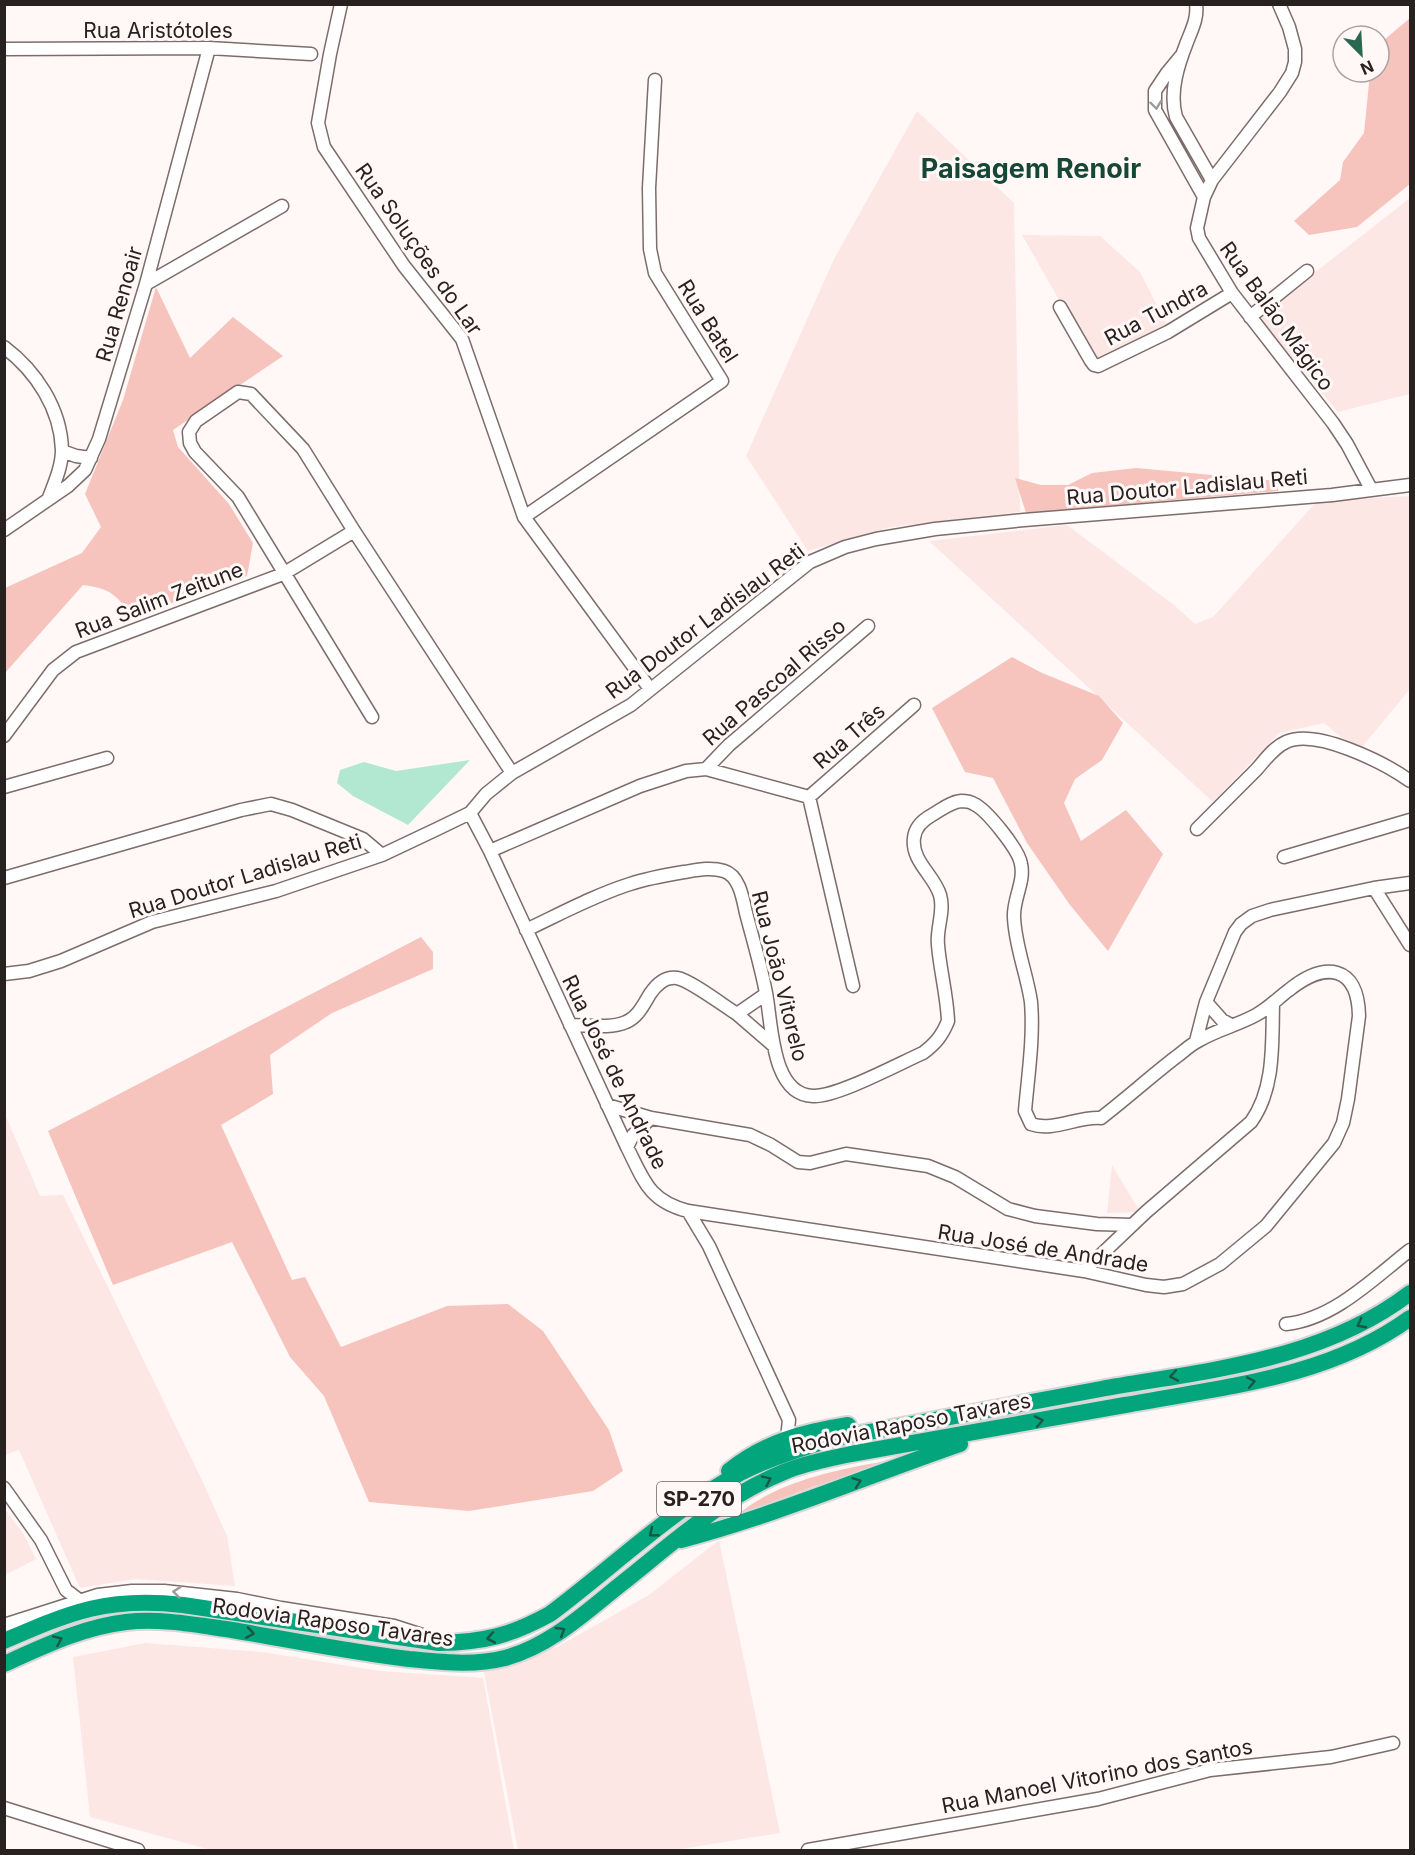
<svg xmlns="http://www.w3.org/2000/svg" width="1415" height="1855" font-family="Inter,sans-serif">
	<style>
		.built { fill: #fce7e5 }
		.green { fill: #f7c3bd }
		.water { fill: #b2e8d2 }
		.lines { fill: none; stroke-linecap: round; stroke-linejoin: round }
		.minor-casing { stroke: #7c6d6b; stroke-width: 15 }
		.highway-casing { stroke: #d8d7d7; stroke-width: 20 }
		.minor { stroke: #fff; stroke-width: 12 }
		.highway { stroke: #03a57c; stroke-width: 16 }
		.oneway { stroke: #9e9b9b }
		.oneway2 { stroke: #195645 }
		.labels { text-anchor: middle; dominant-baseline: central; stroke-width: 6; stroke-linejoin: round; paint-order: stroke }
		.shield { fill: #fff8f7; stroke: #686260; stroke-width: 1.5 }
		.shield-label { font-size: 20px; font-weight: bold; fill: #272120 }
		.street-label { font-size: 21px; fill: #272120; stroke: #fff8f7 }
		.district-label { font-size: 27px; font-weight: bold; fill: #164736; stroke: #fff8f7 }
	</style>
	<rect width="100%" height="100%" fill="#fff8f7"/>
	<!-- built -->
	<path class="built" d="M917 111 1014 203 1020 512 891 527 808 551 746 456 834 259Z
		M1410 198V394L1338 412 1258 317Z
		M1022 235 1100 236 1140 272 1167 325 1103 359H1093Z
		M1410 496V689L1362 747 1341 737 1324 723 1279 733 1213 802 929 541 1067 525 1174 605 1195 624 1213 617 1317 501Z
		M5 1114 40 1196 63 1195 201 1478 227 1536 235 1586 136 1579 80 1588 19 1450 5 1455Z
		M1112 1165 1140 1212 1107 1213Z
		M4 1508 24 1535 36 1559 5 1575Z
		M719 1540 780 1833 675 1850H518L484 1672 557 1647 649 1595Z
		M145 1643 262 1652 380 1671 483 1678 514 1850H211L90 1817 73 1657Z"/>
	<!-- green -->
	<path class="green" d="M1410 18V184L1357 227 1309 235 1294 221 1340 180 1343 162 1364 133 1370 73 1379 72V52L1384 40Z
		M156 287 190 358 233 317 283 356 173 430 178 447 229 504 253 543 247 576 133 617C116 595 112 589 83 585L5 673V588L82 553 101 527 85 494 123 400Z
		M1136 468 1278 481V491L1026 513 1015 478 1041 485H1068L1092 473Z
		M1012 657 1042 673 1099 696 1123 723 1102 760 1075 779 1064 803 1081 841 1126 810 1163 854 1108 951 1070 905 1027 843 993 778 965 772 932 708Z
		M421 937 433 952V969L332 1013 270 1055 273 1094 221 1125 292 1280 305 1277 341 1347 447 1306 508 1304 543 1331 609 1430 623 1471 593 1491 469 1511 369 1502 324 1396 290 1357 232 1242 113 1285 48 1131Z
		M912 1456 815 1486 737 1515C786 1475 852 1468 912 1456Z"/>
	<!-- water -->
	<path class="water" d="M470 760 408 825 353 796 337 783 340 770 364 762 396 771Z"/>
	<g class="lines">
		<!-- minor casing -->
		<g class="minor-casing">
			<path id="minor" d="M341 4 330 54 318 123 324 147 404 266 462 339 524 517 650 689
				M1196 4C1198 18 1192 29 1187 42 1178 65 1169 92 1176 117L1212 180
				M1279 4 1289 27 1295 49V62L1292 73 1280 92 1212 180 1204 197 1197 228 1199 238 1232 293 1333 423 1347 444 1371 489
				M4 49 209 48 311 54
				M1181 56 1167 73 1155 91V110L1204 197
				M146 284 282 206
				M1060 307 1091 361 1094 365 1098 366 1168 332 1232 293
				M1250 317 1307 271
				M4 347C36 371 61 409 62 450 62 467 54 484 48 500
				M62 451 76 456 91 458
				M524 517 722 381 655 273 650 249 649 188 655 80
				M4 530 68 486 85 470 99 439 146 284 209 48
				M372 717 238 497 195 452 190 443 189 432 196 421 238 392 251 394 303 449 354 531 512 773
				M4 736 53 670 76 652 283 574 354 531
				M706 769 809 797
				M4 787 107 758
				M809 797 853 986
				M809 797 914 705
				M470 813 490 851 627 1147C644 1181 649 1201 688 1211L1084 1271 1146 1285 1164 1287 1183 1284 1220 1264 1266 1226 1334 1143 1343 1123 1348 1099 1359 1016C1358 965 1325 961 1289 990 1278 998 1269 1008 1256 1015 1238 1025 1216 1030 1198 1041 1190 1045 1183 1052 1176 1057 1150 1077 1127 1098 1101 1118 1078 1116 1053 1132 1031 1124L1025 1111C1028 1076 1034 1038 1031 1002 1027 974 1015 946 1014 917 1013 899 1025 882 1021 864 1019 850 987 810 974 804 971 802 964 801 961 801 950 802 941 810 932 815 923 820 915 827 914 838 911 861 934 875 940 895 945 912 936 928 938 945 940 970 947 995 948 1021 942 1036 935 1044 923 1053 898 1064 837 1097 813 1096 771 1095 772 1023 766 993 761 966 753 940 746 913 743 900 740 876 724 871 711 867 697 870 684 872 666 875 648 878 630 884 595 895 560 914 526 930
				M1197 829C1217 809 1236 790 1256 770 1265 760 1274 747 1286 742 1316 728 1385 763 1410 781
				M490 851 640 786 686 771 706 769 729 745 868 626
				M1284 857 1410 820
				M4 878 241 810 271 804 292 810 363 839 382 855
				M1374 888 1410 945
				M4 974 29 971 61 961 152 922 276 891 382 855 437 829 470 813 486 794 512 773 631 705 810 562 845 547 876 539 935 529 1024 520 1332 495 1410 485
				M766 994 737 1014 774 1046
				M1206 1002 1235 932 1241 924 1252 916 1270 910 1374 888 1410 883
				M570 1025C587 1025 611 1029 626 1022 638 1017 644 1004 650 994 656 985 665 976 677 978 690 980 724 1006 737 1014
				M1196 1041 1206 1002 1222 1020 1231 1025
				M607 1105 651 1118 633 1135 627 1147
				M651 1118 750 1135 771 1145 798 1162 810 1163 846 1154 928 1166 955 1177 1008 1209 1035 1216 1097 1224 1132 1225
				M688 1211 709 1246 789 1420 787 1438
				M1084 1271 1146 1212 1251 1122C1275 1089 1272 1043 1273 1004
				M1286 1324C1334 1319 1374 1278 1410 1250
				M4 1488 41 1540 66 1590 79 1600
				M4 1625 98 1595 132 1591H164L237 1599 281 1608 394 1626 422 1635
				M4 1808 138 1850
				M808 1850 1098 1799 1210 1770 1331 1757 1393 1743"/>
		</g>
		<!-- highway casing -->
		<g class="highway-casing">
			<path id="highway" d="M729 1471C764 1442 804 1432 848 1425
				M681 1540C776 1515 867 1476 960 1444
				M4 1641C71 1612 109 1596 183 1605L439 1643C484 1642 510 1636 550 1614 613 1567 672 1509 742 1472 772 1457 804 1447 837 1438 925 1421 1013 1405 1101 1389 1208 1370 1321 1361 1410 1293
				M4 1664C44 1646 83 1627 126 1622 161 1618 197 1625 232 1630 291 1640 350 1652 409 1659 442 1662 473 1666 505 1658 550 1646 586 1612 621 1584 673 1543 722 1497 784 1472 805 1463 828 1459 851 1454 942 1438 1033 1421 1125 1405 1222 1387 1328 1378 1410 1318"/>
		</g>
		<!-- minor -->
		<use href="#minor" class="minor"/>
		<!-- highway -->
		<use href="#highway" class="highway"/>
	</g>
	<!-- one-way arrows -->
	<defs><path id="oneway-chevron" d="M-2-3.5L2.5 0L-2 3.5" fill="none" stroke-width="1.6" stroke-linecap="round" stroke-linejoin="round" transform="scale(1.5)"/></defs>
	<g class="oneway">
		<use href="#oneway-chevron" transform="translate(1156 105) rotate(83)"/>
		<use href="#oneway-chevron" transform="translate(177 1592) rotate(-174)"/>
	</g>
	<g class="oneway2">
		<use href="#oneway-chevron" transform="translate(1361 1324) rotate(152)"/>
		<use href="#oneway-chevron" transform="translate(1174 1376) rotate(170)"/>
		<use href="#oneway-chevron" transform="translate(1251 1382) rotate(-11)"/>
		<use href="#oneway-chevron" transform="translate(1039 1421) rotate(-11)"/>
		<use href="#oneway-chevron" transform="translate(767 1480) rotate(-26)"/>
		<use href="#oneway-chevron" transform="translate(857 1482) rotate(-20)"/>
		<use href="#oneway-chevron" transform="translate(653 1533) rotate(141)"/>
		<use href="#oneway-chevron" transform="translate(561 1631) rotate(-31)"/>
		<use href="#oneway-chevron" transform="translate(250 1633) rotate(9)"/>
		<use href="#oneway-chevron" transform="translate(491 1638) rotate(170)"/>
		<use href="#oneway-chevron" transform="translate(58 1640) rotate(-23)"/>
	</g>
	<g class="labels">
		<!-- shield labels -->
		<rect class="shield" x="657" y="1482" width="84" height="34" rx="4.5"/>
		<g class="shield-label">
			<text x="699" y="1499">SP-270</text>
		</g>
		<!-- street labels -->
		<g class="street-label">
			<text x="158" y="30">Rua Aristótoles</text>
			<text transform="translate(419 249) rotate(55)">Rua Soluções do Lar</text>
			<text transform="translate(119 304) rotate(-74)">Rua Renoair</text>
			<text transform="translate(1156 313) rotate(-28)">Rua Tundra</text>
			<text transform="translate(1277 316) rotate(54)">Rua Balão Mágico</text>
			<text transform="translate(708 321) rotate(58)">Rua Batel</text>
			<text transform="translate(1187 487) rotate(-5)">Rua Doutor Ladislau Reti</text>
			<text transform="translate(159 600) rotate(-21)">Rua Salim Zeitune</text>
			<text transform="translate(705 621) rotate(-37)">Rua Doutor Ladislau Reti</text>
			<text transform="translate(774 682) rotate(-41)">Rua Pascoal Risso</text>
			<text transform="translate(849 736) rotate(-41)">Rua Três</text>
			<text transform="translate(245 876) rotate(-17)">Rua Doutor Ladislau Reti</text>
			<text transform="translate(780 976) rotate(76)">Rua João Vitorelo</text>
			<text transform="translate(615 1072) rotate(64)">Rua José de Andrade</text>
			<text transform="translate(1043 1248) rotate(9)">Rua José de Andrade</text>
			<text transform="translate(911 1423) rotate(-11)">Rodovia Raposo Tavares</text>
			<text transform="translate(333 1622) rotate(8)">Rodovia Raposo Tavares</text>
			<text transform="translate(1097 1776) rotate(-11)">Rua Manoel Vitorino dos Santos</text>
		</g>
		<!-- district labels -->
		<g class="district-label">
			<text x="1031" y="168">Paisagem Renoir</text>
		</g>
	</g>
	<!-- border -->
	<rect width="1415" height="1855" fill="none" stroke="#272120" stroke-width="12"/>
	<!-- north arrow -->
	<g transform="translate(1361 54) rotate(156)"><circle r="28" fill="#fff8f7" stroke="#a9a2a1" stroke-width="1.5"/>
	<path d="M0-4.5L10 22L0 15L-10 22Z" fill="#2b6752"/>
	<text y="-9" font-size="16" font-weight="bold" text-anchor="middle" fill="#272120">N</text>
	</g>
</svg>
